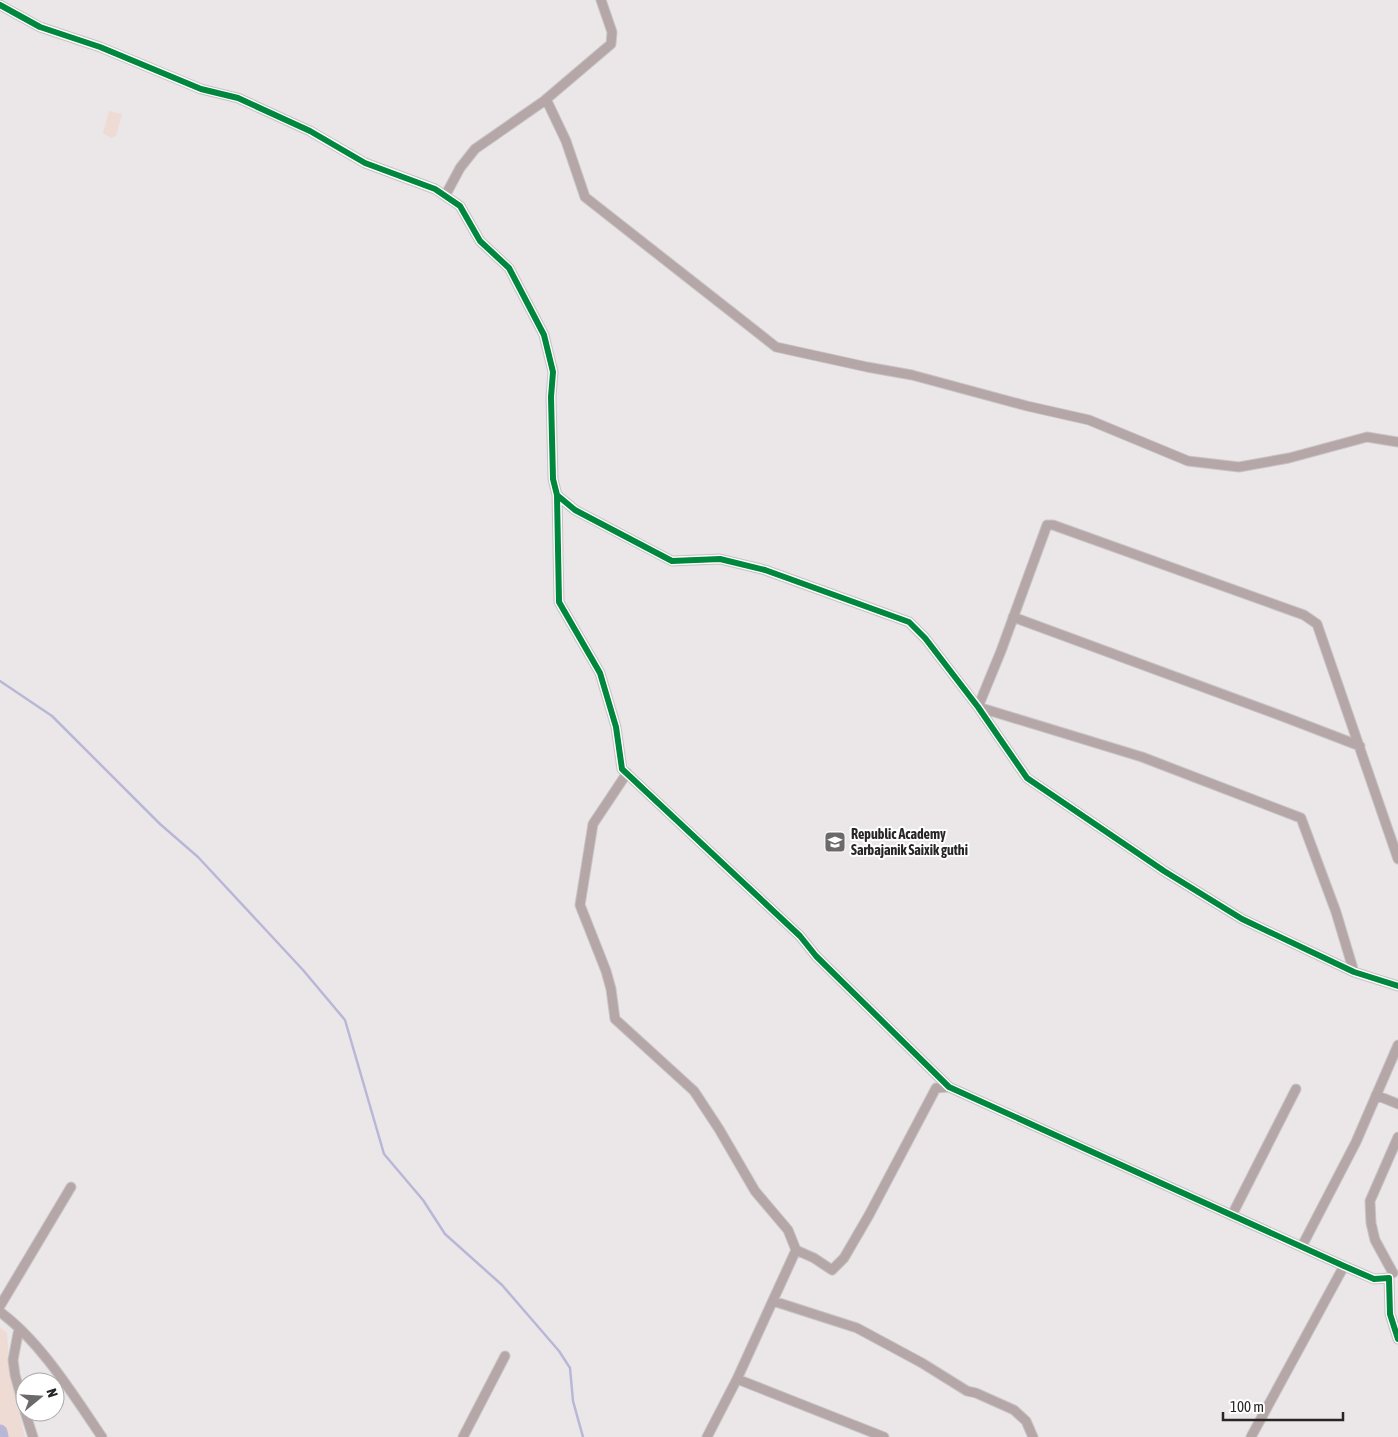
<svg xmlns="http://www.w3.org/2000/svg" width="1398" height="1437" font-family="'Asap Condensed',sans-serif">
	<style>
		.green { fill: #eddbd4 }
		.lines { fill: none; stroke-linecap: round; stroke-linejoin: round }
		.stream { stroke: #b9b7d6; stroke-width: 2.5 }
		.river { stroke: #b9b7d6; stroke-width: 15 }
		.street-casing { stroke: #c7c5c6; stroke-width: 11 }
		.street { stroke: #b5a7a8; stroke-width: 9 }
		.cycleway-casing { stroke: #fff; stroke-width: 9 }
		.cycleway { stroke: #00873e; stroke-width: 6 }
		.labels { text-anchor: middle; dominant-baseline: central; stroke-width: 4; stroke-linejoin: round; paint-order: stroke }
		.poi-label { font-size: 14px; font-weight: bold; fill: #282526; stroke: #fff; text-anchor: start }
	</style>
	<rect width="100%" height="100%" fill="#ebe7e9"/>
	<!-- green -->
	<path class="green" d="M109 111 122 114 116 136 111 138 103 133Z
		M0 1327 7 1333 10 1375 25 1437H0Z"/>
	<g class="lines">
		<!-- stream -->
		<path class="stream" d="M0 681 52 716 160 824 198 857 303 970 345 1020 384 1154 423 1200 445 1234 502 1285 559 1351 570 1368 573 1401 583 1437"/>
		<!-- river -->
		<path class="river" d="M0 1432 1 1437"/>
		<!-- street casing -->
		<g class="street-casing">
			<path id="street" d="M0 5 40 27 100 47 201 89 238 98 310 131 365 163 435 189 460 206 480 241 509 268 544 335 553 372 551 397 553 479 557 495 575 510 672 561 720 559 765 570 909 622 925 638 978 707 1027 778 1164 871 1242 919 1354 972 1398 986
				M546 99 566 141 585 197 776 347 867 367 912 375 1027 406 1089 420 1188 461 1239 467 1289 458 1367 437 1398 442
				M445 196 460 168 475 149 544 101 611 44 612 32 601 0
				M557 495 559 602 600 673 616 727 622 769 800 936 816 956 949 1087 1344 1266 1374 1279 1389 1278 1390 1314 1398 1339
				M1013 617 1287 718 1360 746
				M627 773 593 824 580 905 606 971 611 989 615 1019 694 1091 719 1129 755 1191 788 1230 796 1250 814 1258 832 1270 844 1258 869 1215 936 1088 949 1087
				M1354 972 1336 912 1301 818 1142 757 978 707 1001 651 1047 525H1053L1304 615 1317 624 1398 859
				M1376 1095 1398 1104
				M1232 1215 1296 1089
				M1302 1246 1356 1142 1398 1045
				M1393 1273 1375 1240 1371 1223 1370 1201 1398 1137
				M773 1301 857 1328 922 1363 967 1391 976 1393 1014 1410 1026 1421 1033 1437
				M0 1306C24 1266 47 1227 71 1187
				M0 1312C41 1342 74 1396 102 1437
				M19 1328 13 1360 15 1375 25 1411
				M737 1379 884 1437
				M25 1412 33 1437
				M463 1437 505 1356
				M707 1437 737 1379 796 1250
				M1251 1437 1344 1266"/>
		</g>
		<!-- street -->
		<use href="#street" class="street"/>
		<!-- cycleway casing -->
		<g class="cycleway-casing">
			<path id="cycleway" d="M0 5 40 27 100 47 201 89 238 98 310 131 365 163 435 189 460 206 480 241 509 268 544 335 553 372 551 397 553 479 557 495 575 510 672 561 720 559 765 570 909 622 925 638 978 707 1027 778 1164 871 1242 919 1354 972 1398 986
				M557 495 559 602 600 673 616 727 622 769 800 936 816 956 949 1087 1344 1266 1374 1279 1389 1278 1390 1314 1398 1339"/>
		</g>
		<!-- cycleway -->
		<use href="#cycleway" class="cycleway"/>
	</g>
	<!-- icons -->
	<defs>
		<g id="school-square" transform="scale(1.125)"><rect x="-9" y="-9" width="18" height="18" rx="4" fill="#6c696a" stroke="#fff"/><path d="M0-5L7-2L0 1L-7-2ZM-4 1L0 2.5L4 1V4Q0 6-4 4Z" fill="#fff"/></g>
	</defs>
	<g fill-rule="evenodd">
		<use href="#school-square" x="835" y="842"/>
	</g>
	<g class="labels">
		<!-- poi labels -->
		<g class="poi-label">
			<text x="851" y="834">Republic Academy<tspan x="851" dy="16">Sarbajanik Saixik guthi</tspan></text>
		</g>
	</g>
	<!-- north arrow -->
	<g transform="translate(40 1397) rotate(72)"><circle r="24" fill="#ffffff" stroke="#a9a8a8"/>
	<path d="M0-4L9 19L0 12L-9 19Z" fill="#6c696a"/>
	<text y="-8" font-size="14" font-weight="bold" text-anchor="middle" fill="#282526">N</text>
	</g>
	<!-- scale -->
	<path d="M1223 1412v8h120v-8" fill="none" stroke="#282526" stroke-width="2.5"/>
	<text x="1230" y="1412" font-size="15" fill="#282526" stroke="#ffffff" stroke-width="4" paint-order="stroke">100 m</text>
</svg>
